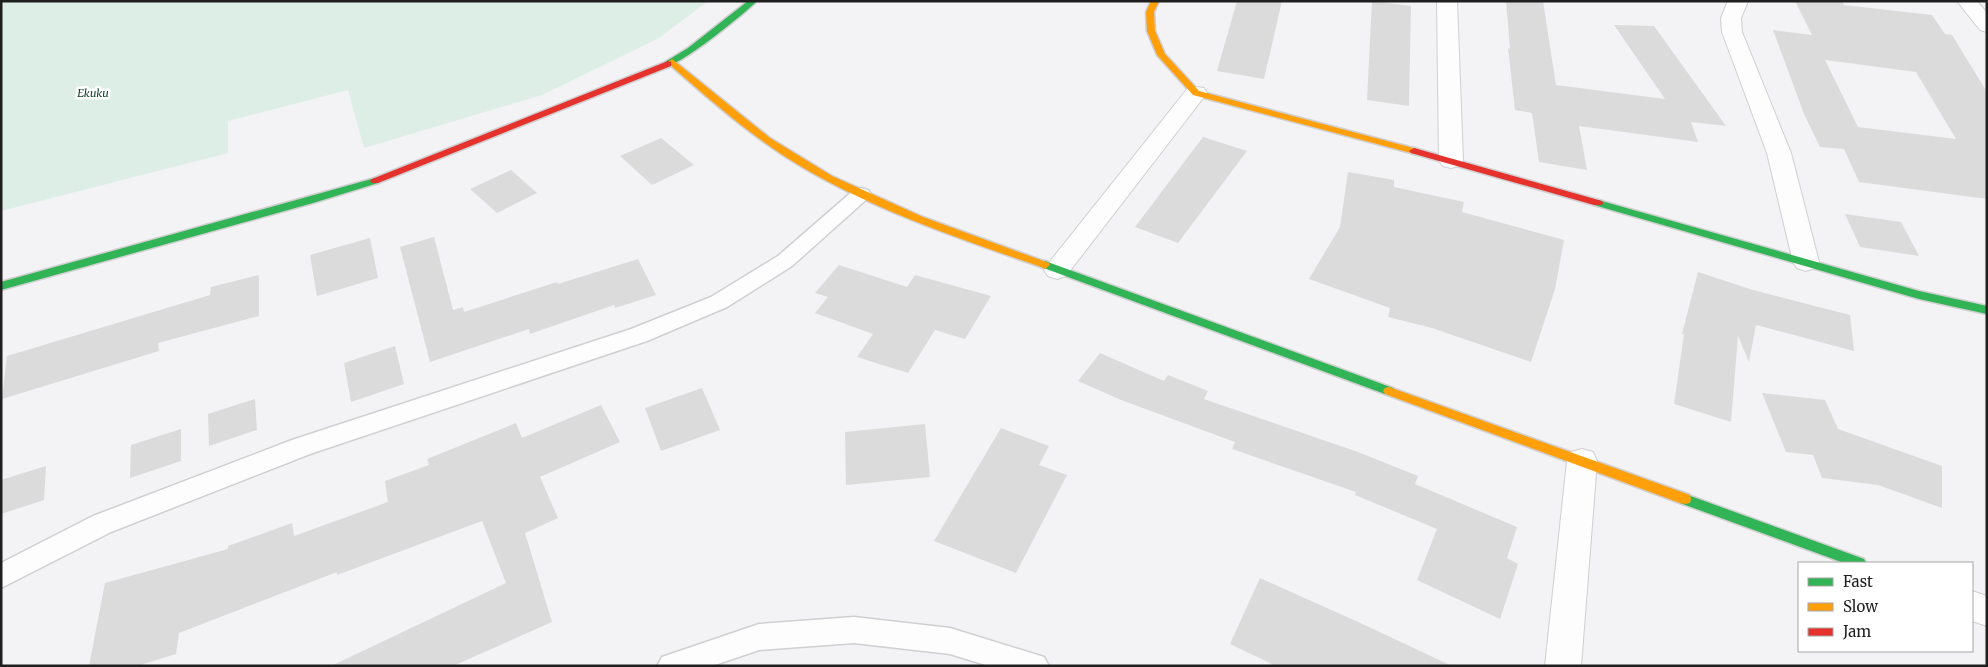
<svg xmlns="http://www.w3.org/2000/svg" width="1988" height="667" font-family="Merriweather,serif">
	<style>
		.green { fill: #ddeee6 }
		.building { fill: #dcdbdc; fill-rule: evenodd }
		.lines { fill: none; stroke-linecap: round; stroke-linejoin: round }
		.lane-casing { stroke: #d0cfd1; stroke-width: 3 }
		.street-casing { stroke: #d0cfd1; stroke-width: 2 }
		.fast-casing { stroke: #d0cfd1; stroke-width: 3 }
		.slow-casing { stroke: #d0cfd1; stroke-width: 3 }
		.jam-casing { stroke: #d0cfd1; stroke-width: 3 }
		.lane { fill: #fdfdfd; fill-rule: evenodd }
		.street { fill: #fdfdfd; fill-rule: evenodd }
		.fast { fill: #30b455; fill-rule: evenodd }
		.slow { fill: #ff9f0a; fill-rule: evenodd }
		.jam { fill: #e5322d; fill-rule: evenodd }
		.labels { text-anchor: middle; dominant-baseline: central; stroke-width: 5; stroke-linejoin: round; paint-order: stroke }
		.far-park-label { font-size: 11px; font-style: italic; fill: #12402e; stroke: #fff }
	</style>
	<rect width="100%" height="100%" fill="#f3f2f4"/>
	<!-- green -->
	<path class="green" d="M1 1H708L659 38 542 95 364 148 348 90 228 121V153L1 211Z"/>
	<!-- building -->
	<path class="building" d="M1237 1H1282L1264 79 1217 71Z
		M1372 1 1411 6 1409 106 1367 100Z
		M1506 1H1543L1556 85 1665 99 1614 25 1654 26 1726 126 1691 122 1698 142 1579 126 1587 170 1539 162 1532 113 1515 110 1508 48 1510 49Z
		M1795 1H1842L1844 5 1932 15 1945 34 1952 35 1987 92V199L1859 182 1844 149 1820 147 1804 114 1773 30 1812 35ZM1825 60 1916 72 1956 139 1858 127Z
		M1203 137 1247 151 1178 243 1135 227Z
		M661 138 694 165 652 185 620 156Z
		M511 170 537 193 497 213 470 189Z
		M1348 172 1394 180V187L1464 202 1462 212 1564 240 1555 289 1531 362 1432 328 1388 317 1390 308 1309 279 1340 227Z
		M1845 214 1901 222 1919 256 1860 247Z
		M434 237 453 310 463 307 464 312 557 282 558 284 638 259 656 295 615 308 614 305 530 334 529 329 430 362 400 247Z
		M370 238 378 278 317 296 310 255Z
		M839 265 907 287 915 275 991 296 965 339 935 330 908 373 857 357 873 334 815 313 828 297 815 293Z
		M1698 272 1753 290 1850 315 1854 351 1756 325 1749 362 1738 336 1731 422 1674 404 1684 334H1682Z
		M259 275V316L158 343 159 351 2 399 7 356 210 295 211 287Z
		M395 346 404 384 351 402 344 363Z
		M1100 353 1164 381 1168 375 1208 391 1204 399 1358 452 1418 476 1415 484 1517 527 1507 558 1518 564 1500 619 1417 580 1437 529 1355 495 1356 492 1232 449 1235 442 1121 400 1078 381Z
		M702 388 720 430 661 451 645 408Z
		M1762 393 1825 400 1838 429 1942 466V508L1878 485 1822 478 1813 455 1786 452Z
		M255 399 257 430 209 446 208 414Z
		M601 405 620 442 540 477 558 518 525 533 552 622 453 666H331L506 583 482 521 337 575V572L179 633 176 654 137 666H89L105 583 228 549V546L292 523 294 536 388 502 385 481 429 465 427 459 516 423 522 438Z
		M925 424 930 477 846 485 845 432Z
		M1001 428 1049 446 1039 465 1067 475 1016 573 934 541Z
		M181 429V461L130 478 131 445Z
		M46 466 44 500 1 514V480Z
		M1260 578 1367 626 1452 666H1276L1230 644Z"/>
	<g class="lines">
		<!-- lane casing -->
		<g class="lane-casing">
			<path id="lane" d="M861 188 868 190 871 194 868 198 792 266 727 307 647 341 310 454 111 532 1 588V563L93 516 292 440 631 329 711 297 778 256 854 190Z
				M854 617 950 628 1044 657 1049 666H989L950 654 854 643 759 650 712 666H657L662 657 759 624Z"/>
		</g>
		<!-- street casing -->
		<g class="street-casing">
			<path id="street" d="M1437 1H1457L1463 161 1459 166 1451 168 1443 166 1439 161Z
				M1728 1H1748L1741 18 1742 32 1791 153 1819 262 1815 268 1806 271 1797 268 1793 262 1767 153 1722 32 1721 18Z
				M1957 1H1977L1987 13V32L1980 30Z
				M1196 87 1204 88 1207 93 1066 276 1057 279 1048 276 1044 270 1048 264 1188 88Z
				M1582 449 1593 452 1597 461 1581 666H1545L1567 461 1571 452Z
				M1972 591 1987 596V626L1972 621Z"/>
		</g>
		<!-- fast casing -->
		<g class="fast-casing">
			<path id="fast" d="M748 1H757C745 13 678 68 665 66V62L688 48Z
				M375 178 378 179 380 181 378 183 313 203 1 290V282Z
				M1598 200 1919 291 1987 306V314L1919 299 1594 205 1593 203Z
				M1045 261 1393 388 1395 391 1393 394H1385L1041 267 1040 265Z
				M1685 494 1864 559 1866 563H1844L1680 503 1679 499 1680 495Z"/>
		</g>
		<!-- slow casing -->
		<g class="slow-casing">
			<path id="slow" d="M1151 1H1159L1154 12 1155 31 1165 54 1199 91 1417 149 1419 151 1414 154 1411 153 1193 95 1157 55 1147 31 1146 12Z
				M672 59 770 138 832 176 923 217 1049 263 1050 265 1045 269 1041 267C958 238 873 210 797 164 751 136 710 100 669 64L668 62Z
				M1389 387 1690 495 1691 499 1690 503 1685 504 1680 503 1385 394 1383 391 1385 388Z"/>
		</g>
		<!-- jam casing -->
		<g class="jam-casing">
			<path id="jam" d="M668 61 671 62V66L378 183H372L370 181 372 179Z
				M1414 148 1602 201 1603 203 1602 205H1594L1411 153 1409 151Z"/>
		</g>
		<!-- lane -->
		<use href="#lane" class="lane"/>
		<!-- street -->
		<use href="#street" class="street"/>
		<!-- fast -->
		<use href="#fast" class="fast"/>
		<!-- slow -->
		<use href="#slow" class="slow"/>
		<!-- jam -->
		<use href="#jam" class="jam"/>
	</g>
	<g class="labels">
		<!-- far-park labels -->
		<g class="far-park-label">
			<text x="93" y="93">Ekuku</text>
		</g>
	</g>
	<!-- border -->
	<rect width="1988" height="667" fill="none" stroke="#201f20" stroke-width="5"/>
	<!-- legend -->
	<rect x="1798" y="562" width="175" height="90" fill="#ffffff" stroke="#a6a5a6"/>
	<rect x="1808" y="578" width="25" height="8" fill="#30b455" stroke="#a6a5a6"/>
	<text x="1843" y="587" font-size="15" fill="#201f20">Fast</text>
	<rect x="1808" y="603" width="25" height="8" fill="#ff9f0a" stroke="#a6a5a6"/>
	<text x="1843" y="612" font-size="15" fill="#201f20">Slow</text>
	<rect x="1808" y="628" width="25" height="8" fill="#e5322d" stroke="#a6a5a6"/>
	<text x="1843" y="637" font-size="15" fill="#201f20">Jam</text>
</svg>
